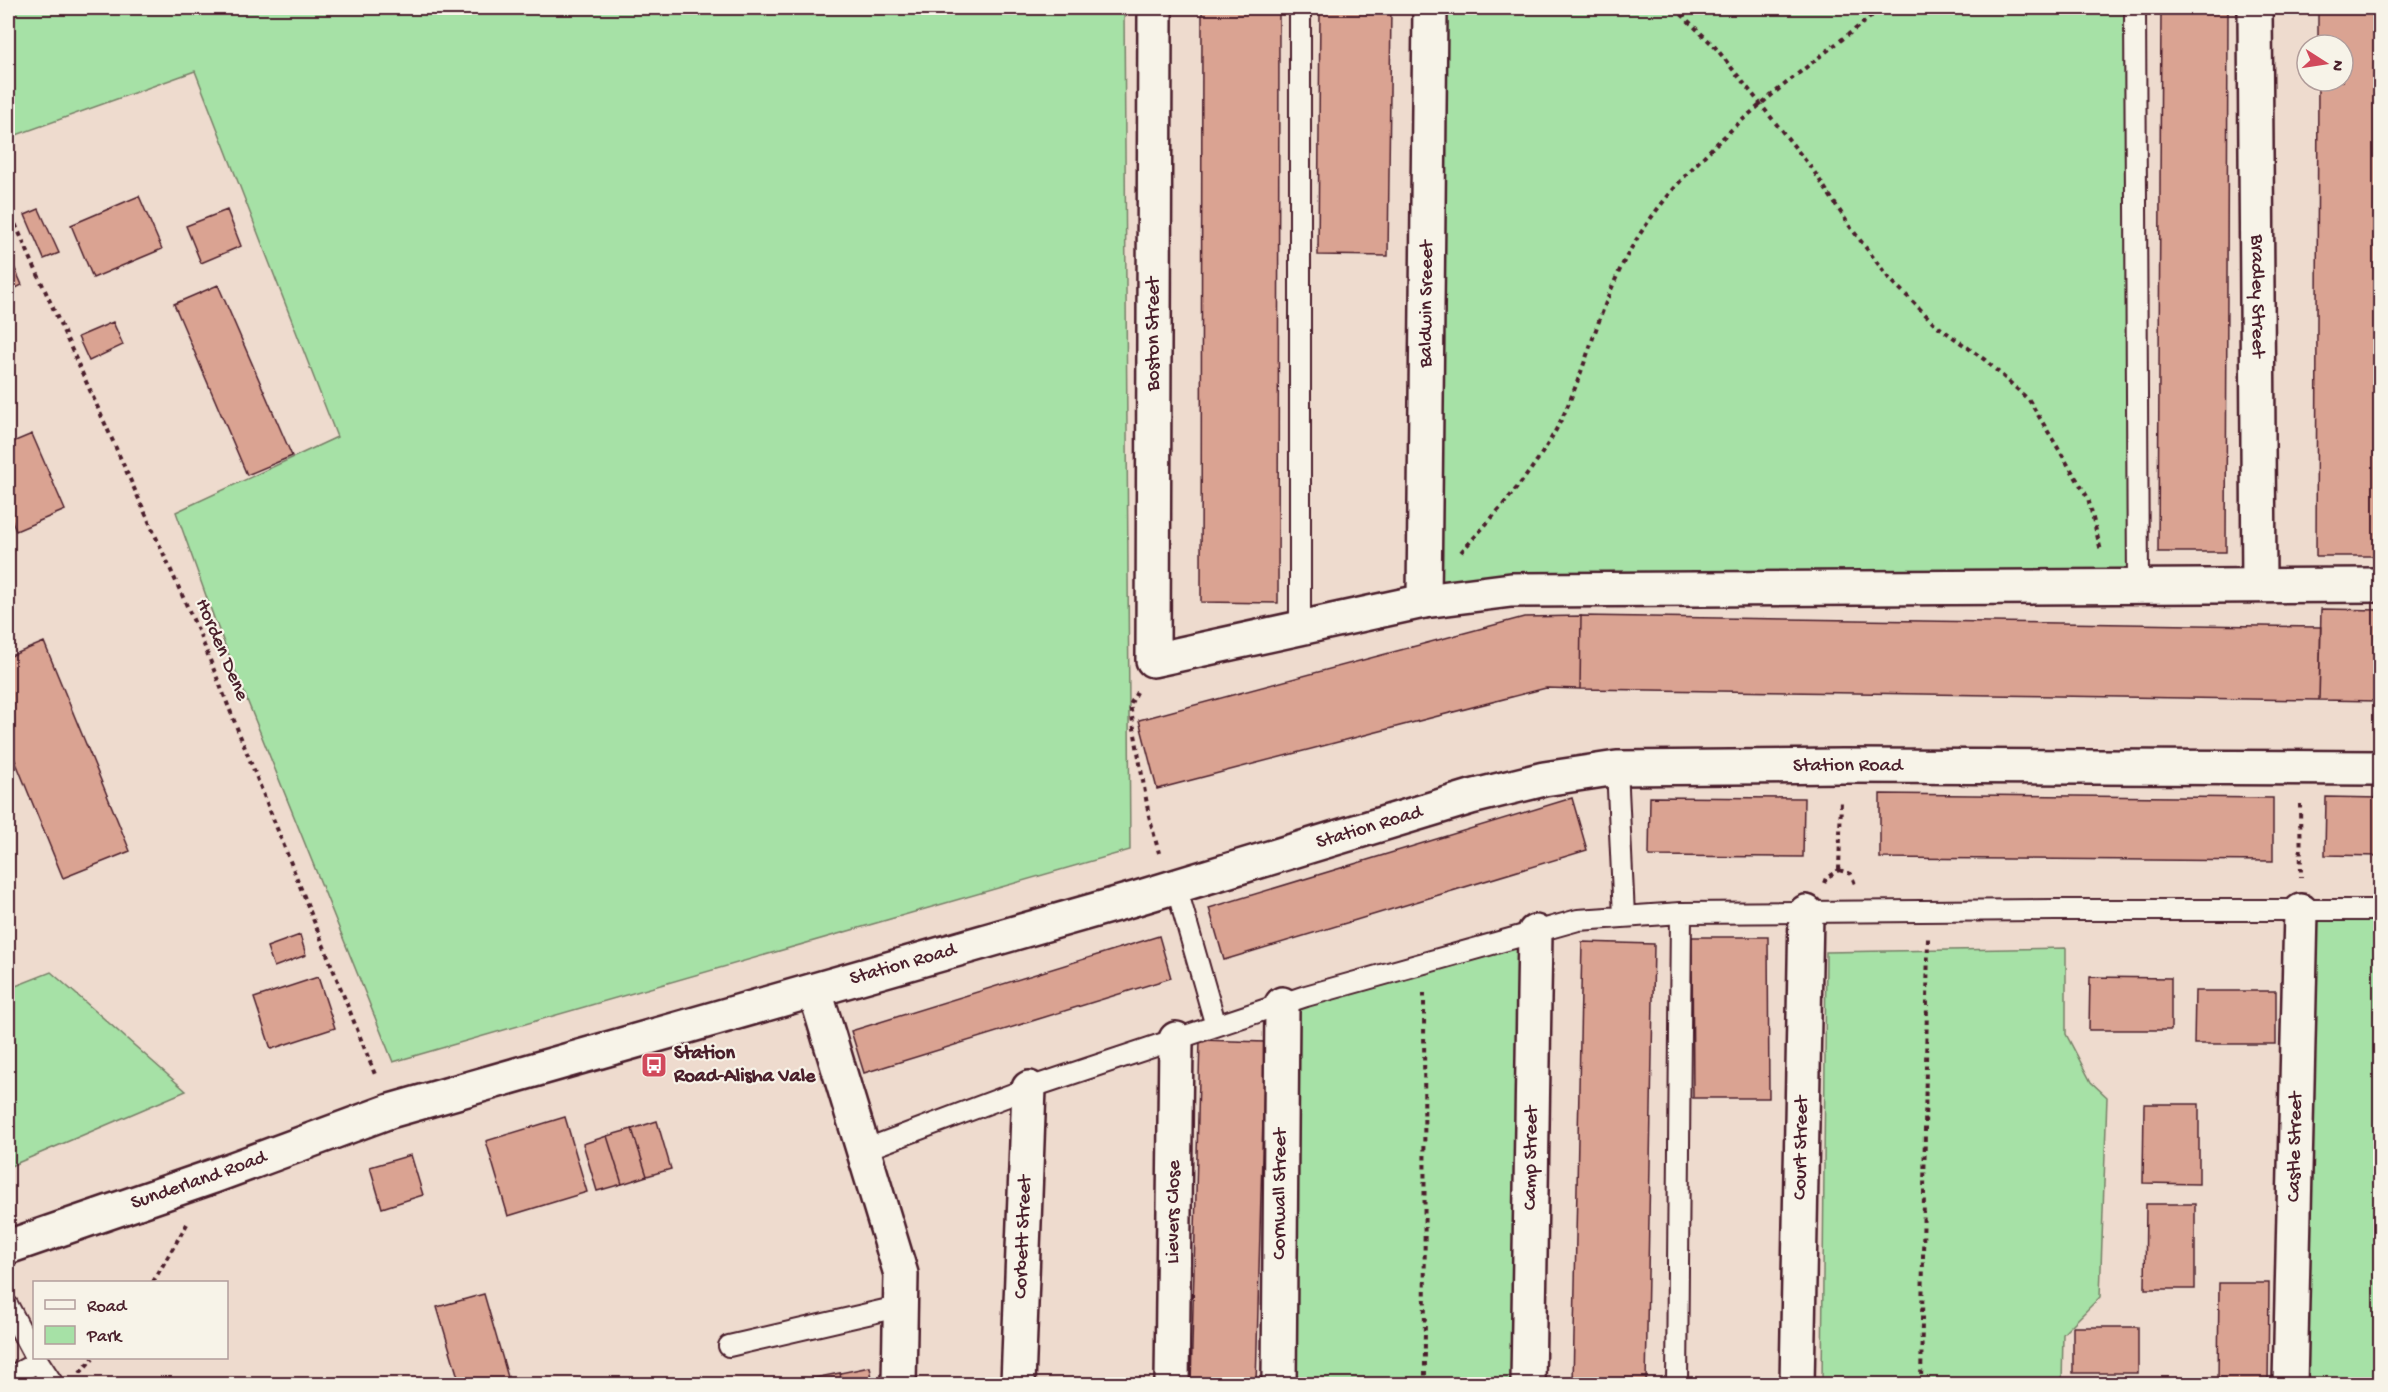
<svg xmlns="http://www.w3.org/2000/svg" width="2388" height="1392" font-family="'Gochi Hand',sans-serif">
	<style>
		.green { fill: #a6e1a6; stroke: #788068; stroke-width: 1.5 }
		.building { fill: #daa392; stroke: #4a1f2b; stroke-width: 1.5 }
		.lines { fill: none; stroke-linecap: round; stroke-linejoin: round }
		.service-casing { stroke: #4a1f2b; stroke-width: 24 }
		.minor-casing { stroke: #4a1f2b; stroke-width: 38 }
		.secondary-casing { stroke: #4a1f2b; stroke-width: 38 }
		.path { stroke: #4a1f2b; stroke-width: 4; stroke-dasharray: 4.5 4.5; stroke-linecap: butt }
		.service { stroke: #f7f3e8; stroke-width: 20 }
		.minor { stroke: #f7f3e8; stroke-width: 33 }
		.secondary { stroke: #f7f3e8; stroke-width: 33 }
		.labels { text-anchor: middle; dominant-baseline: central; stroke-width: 4.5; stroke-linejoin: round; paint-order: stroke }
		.street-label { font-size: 20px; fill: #4a1f2b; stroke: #f7f3e8 }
		.poi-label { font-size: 20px; font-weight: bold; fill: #4a1f2b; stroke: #f7f3e8; text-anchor: start }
	</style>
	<rect width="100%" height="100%" fill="#eedbce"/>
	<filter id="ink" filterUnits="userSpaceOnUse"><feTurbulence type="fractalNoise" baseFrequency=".0167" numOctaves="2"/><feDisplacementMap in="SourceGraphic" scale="12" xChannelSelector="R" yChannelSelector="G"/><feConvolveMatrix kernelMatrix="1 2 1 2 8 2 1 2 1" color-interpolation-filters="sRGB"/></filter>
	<g filter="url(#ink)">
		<!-- green -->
		<path class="green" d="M8 8H1124L1130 850 393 1062 214 618 176 512 337 437 195 71 8 138Z
			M1430 8H2135L2138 586 1424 601Z
			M2380 910V1384H2290L2301 911Z
			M1535 932 1528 1384H1279L1282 1004Z
			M2066 948V1034L2091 1082 2107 1097 2100 1297 2063 1334 2062 1384H1822L1826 952Z
			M51 972 186 1091 8 1167V989Z"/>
		<!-- building -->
		<path class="building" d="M1202 8H1279L1278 603 1201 602Z
			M1320 8H1391L1388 256 1318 255Z
			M2161 8H2228L2226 552H2158Z
			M2318 8H2380V556H2316L2318 81H2343V45H2318Z
			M139 196 162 249 93 278 71 225Z
			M39 209 59 253 44 259 25 215Z
			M227 210 241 246 201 263 186 226Z
			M8 253 22 285 8 292Z
			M218 285 292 456 247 475 174 304Z
			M113 322 123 345 89 361 78 337Z
			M32 434 65 510 16 531 8 511V444Z
			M2321 609 2380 610V701L2319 700Z
			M1581 616 2321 627 2319 700 1580 689Z
			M1581 616 1580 689 1546 688 1157 789 1139 720 1524 617Z
			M44 642 130 851 63 878 8 743V657Z
			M1880 794 2273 798V861L1880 858Z
			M1650 797 1804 798 1803 857 1649 856Z
			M2326 797 2380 798V856L2325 855Z
			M1572 798 1587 850 1224 960 1209 908Z
			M300 935 306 955 274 967 267 947Z
			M1159 936 1171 978 864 1073 851 1031Z
			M1692 937H1768L1769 1098H1693Z
			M1582 942 1654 944 1646 1384H1573Z
			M318 977 335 1028 271 1049 254 998Z
			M2090 977 2171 978V1030H2089Z
			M2195 991H2276V1044H2194Z
			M1200 1040 1265 1042 1256 1384H1191Z
			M2144 1104H2199V1184L2143 1183Z
			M565 1117 587 1192 508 1216 486 1141Z
			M657 1121 671 1169 647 1176 632 1129Z
			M632 1129 647 1176 622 1184 607 1136Z
			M607 1136 622 1184 597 1191 583 1144Z
			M411 1155 423 1195 382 1208 370 1167Z
			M2146 1204H2195V1289H2145Z
			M2219 1283H2269L2268 1384H2218Z
			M484 1294 510 1384H460L437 1307Z
			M2073 1327H2138V1373H2073Z
			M870 1367 873 1384H842L840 1373Z
			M840 1373 842 1384H810L809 1379Z"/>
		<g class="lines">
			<!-- service casing -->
			<g class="service-casing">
				<path id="service" d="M1300 8V629
					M2135 8 2138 586
					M1617 768 1624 916
					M1176 886 1216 1026
					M864 1150 1029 1088 1306 996 1578 920 1681 913 2055 910H2380
					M8 1306 34 1355
					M729 1346 902 1306
					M36 1358 53 1384
					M8 1378 38 1362
					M1677 1384 1681 913"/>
			</g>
			<!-- minor casing -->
			<g class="minor-casing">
				<g id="minor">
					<path d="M1155 8 1153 660 1424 601 1511 590 2380 585"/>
					<path id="s1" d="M2255 8 2259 585"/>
					<path id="s2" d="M1424 601 1430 8"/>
					<path d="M815 991 901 1274 899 1384"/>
					<path id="s3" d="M1018 1384 1029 1088"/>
					<path id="s4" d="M1172 1384 1176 1039"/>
					<path id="s5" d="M1279 1384 1282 1004"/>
					<path id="s6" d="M1528 1384 1535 932"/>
					<path id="s7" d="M1797 1384 1806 912"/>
					<path id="s8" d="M2290 1384 2301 911"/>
				</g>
			</g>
			<!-- secondary casing -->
			<g class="secondary-casing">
				<g id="secondary">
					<path id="s9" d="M8 1247 214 1176 390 1111 1134 899 1471 797 1544 779 1617 768 1842 766 2380 768"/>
				</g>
			</g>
			<!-- path -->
			<path class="path" d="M1675 8 1715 47 1813 170 1851 228 1888 277 1936 325 1985 360 2029 400 2088 498 2101 551
				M8 208 200 635 376 1077
				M1461 552C1500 509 1539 467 1564 414 1591 355 1604 288 1640 234 1699 143 1798 75 1882 8
				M1137 692 1130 705 1149 816 1159 853
				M2300 804 2301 877
				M1839 870 1841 800
				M1839 870 1851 874 1855 884
				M1824 883 1826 878 1839 870
				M1424 993 1425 1384
				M153 1282 187 1224
				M80 1373 93 1358
				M1921 1384 1928 938"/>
			<!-- service -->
			<use href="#service" class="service"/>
			<!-- minor -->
			<use href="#minor" class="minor"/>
			<!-- secondary -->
			<use href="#secondary" class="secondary"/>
		</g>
	</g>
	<!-- icons -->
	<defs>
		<g id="bus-square" transform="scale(1.35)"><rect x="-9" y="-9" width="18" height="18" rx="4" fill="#d1495b" stroke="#f7f3e8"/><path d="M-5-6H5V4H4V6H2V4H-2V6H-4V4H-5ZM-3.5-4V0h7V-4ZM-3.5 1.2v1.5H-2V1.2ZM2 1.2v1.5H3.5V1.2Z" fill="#fff"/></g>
	</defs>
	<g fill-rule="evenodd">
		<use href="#bus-square" x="654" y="1065"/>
	</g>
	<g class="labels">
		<!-- street labels -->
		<g class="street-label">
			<text stroke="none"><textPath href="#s1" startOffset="288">Bradley Street</textPath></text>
			<text stroke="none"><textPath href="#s2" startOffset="297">Baldwin Sreeet</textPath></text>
			<text transform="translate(1154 334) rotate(-90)">Boston Street</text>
			<text transform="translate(221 650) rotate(67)">Horden Dene</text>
			<text stroke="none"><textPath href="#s9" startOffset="1911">Station Road</textPath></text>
			<text stroke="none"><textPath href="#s9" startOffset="1425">Station Road</textPath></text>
			<text stroke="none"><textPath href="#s9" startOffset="939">Station Road</textPath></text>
			<text stroke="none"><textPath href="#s7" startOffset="236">Court Street</textPath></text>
			<text stroke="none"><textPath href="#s8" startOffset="237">Castle Street</textPath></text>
			<text stroke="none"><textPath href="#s6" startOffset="226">Camp Street</textPath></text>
			<text stroke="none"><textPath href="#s9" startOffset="202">Sunderland Road</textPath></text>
			<text stroke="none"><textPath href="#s5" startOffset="190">Cornwall Street</textPath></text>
			<text stroke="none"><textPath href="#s4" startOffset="172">Lievers Close</textPath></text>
			<text stroke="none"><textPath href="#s3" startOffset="147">Corbett Street</textPath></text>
		</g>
		<!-- poi labels -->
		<g class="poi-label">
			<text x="674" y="1054">Station<tspan x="674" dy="23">Road-Alisha Vale</tspan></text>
		</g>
	</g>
	<!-- margin -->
	<rect width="2388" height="1392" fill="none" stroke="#f7f3e8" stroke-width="30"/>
	<rect x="15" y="15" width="2358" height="1362" fill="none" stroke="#4a1f2b" stroke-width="2" filter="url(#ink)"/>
	<!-- legend -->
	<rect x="33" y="1281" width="195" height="78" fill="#f7f3e8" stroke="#b29e9c" stroke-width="1.5"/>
	<rect x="45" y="1300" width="30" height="9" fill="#f7f3e8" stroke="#b29e9c" stroke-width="1.5"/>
	<text x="87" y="1311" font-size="18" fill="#4a1f2b">Road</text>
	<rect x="45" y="1326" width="30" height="18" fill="#a6e1a6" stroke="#b29e9c" stroke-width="1.5"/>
	<text x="87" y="1341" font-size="18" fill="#4a1f2b">Park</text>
	<!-- north arrow -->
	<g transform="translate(2325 63) rotate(102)"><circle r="28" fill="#f7f3e8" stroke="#b29e9c" stroke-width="1.5"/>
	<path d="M0-4.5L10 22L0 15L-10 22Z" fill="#d1495b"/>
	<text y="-9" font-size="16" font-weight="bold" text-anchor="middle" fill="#4a1f2b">N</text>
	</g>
</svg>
